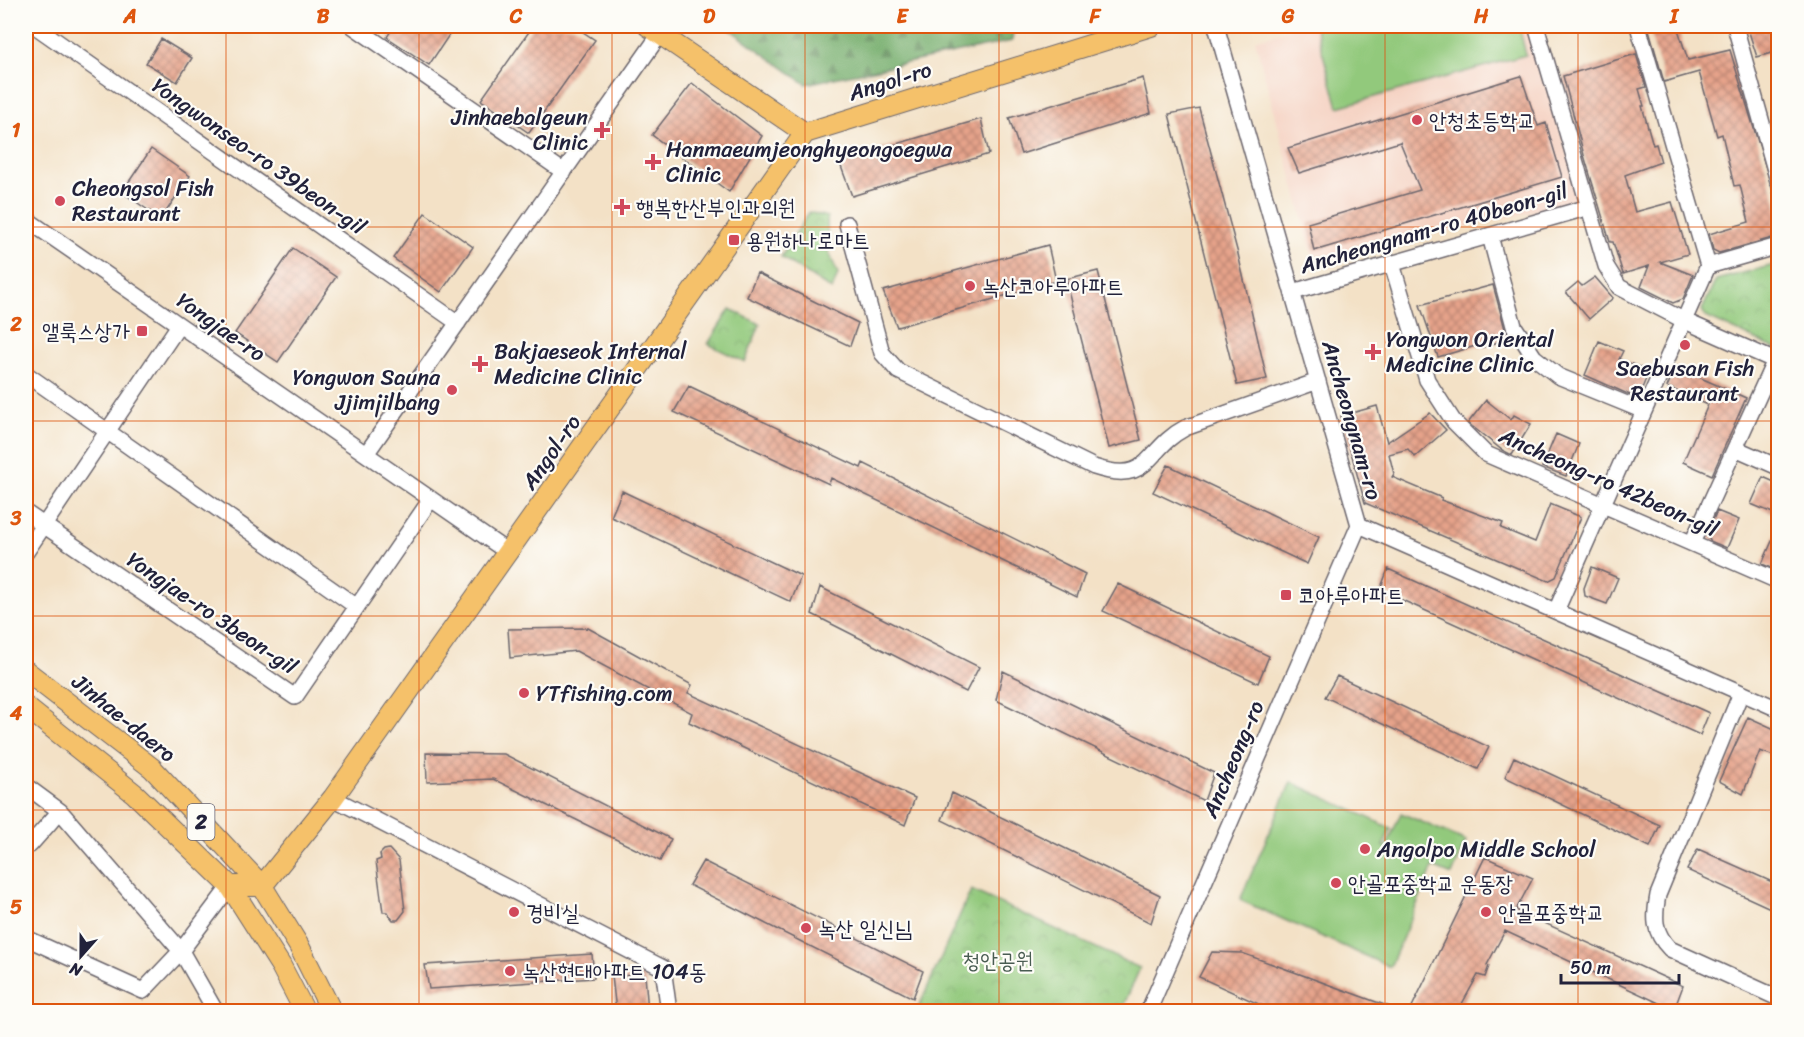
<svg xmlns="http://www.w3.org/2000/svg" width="1804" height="1037" font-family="Sriracha,'Poor Story',sans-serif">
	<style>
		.built { fill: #f5d2c2 }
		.forest { fill: url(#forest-firs); stroke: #4c6854; stroke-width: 1.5 }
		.park { fill: url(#park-crowns); stroke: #5a765c; stroke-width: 1.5 }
		.pitch { fill: #92c97c; stroke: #5a765c; stroke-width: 1.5 }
		.building { fill: url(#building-cross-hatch) }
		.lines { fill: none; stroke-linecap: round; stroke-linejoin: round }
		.minor-casing { stroke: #6b656c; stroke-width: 18 }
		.major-casing { stroke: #6b656c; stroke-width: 22 }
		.minor { stroke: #fff; stroke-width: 15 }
		.major { stroke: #f5c16b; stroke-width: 20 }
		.grid { fill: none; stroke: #de560e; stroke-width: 1.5; stroke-opacity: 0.55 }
		.poi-dot { fill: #d1495b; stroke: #fdfcf7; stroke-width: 2 }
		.labels { text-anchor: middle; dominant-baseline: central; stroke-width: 4.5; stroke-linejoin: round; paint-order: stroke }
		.shield { fill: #fdfcf7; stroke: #646373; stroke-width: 1.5 }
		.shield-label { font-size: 21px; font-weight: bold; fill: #22223b }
		.street-label { font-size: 22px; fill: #22223b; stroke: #fdfcf7 }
		.poi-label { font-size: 22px; fill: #22223b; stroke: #fdfcf7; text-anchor: start }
		.park-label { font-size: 22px; fill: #495c52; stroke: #fdfcf7 }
		.neatline { fill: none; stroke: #de560e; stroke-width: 2 }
		.grid-label { font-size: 20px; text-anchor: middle; font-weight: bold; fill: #de560e }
	</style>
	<defs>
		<pattern id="forest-firs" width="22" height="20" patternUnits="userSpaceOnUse" patternTransform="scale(1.5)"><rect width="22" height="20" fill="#75ad6c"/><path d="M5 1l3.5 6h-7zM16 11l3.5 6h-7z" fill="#608c5a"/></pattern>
		<pattern id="park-crowns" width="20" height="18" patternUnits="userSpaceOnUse" patternTransform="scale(1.5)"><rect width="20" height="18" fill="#92c97c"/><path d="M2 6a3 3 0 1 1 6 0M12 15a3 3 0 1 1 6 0" fill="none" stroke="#7eac6c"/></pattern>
		<pattern id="building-cross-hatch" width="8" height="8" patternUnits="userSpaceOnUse" patternTransform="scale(1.5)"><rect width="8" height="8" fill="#e6a38a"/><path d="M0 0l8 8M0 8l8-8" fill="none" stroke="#ba8472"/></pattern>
	</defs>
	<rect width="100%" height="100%" fill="#fdfcf7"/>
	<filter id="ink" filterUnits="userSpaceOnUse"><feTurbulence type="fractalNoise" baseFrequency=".0167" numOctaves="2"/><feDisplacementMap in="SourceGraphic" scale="12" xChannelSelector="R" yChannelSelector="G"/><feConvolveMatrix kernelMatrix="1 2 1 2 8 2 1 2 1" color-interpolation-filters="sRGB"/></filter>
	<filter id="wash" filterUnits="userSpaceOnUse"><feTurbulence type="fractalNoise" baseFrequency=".008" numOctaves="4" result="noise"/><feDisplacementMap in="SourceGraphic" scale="24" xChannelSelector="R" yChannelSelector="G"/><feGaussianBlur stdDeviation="1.35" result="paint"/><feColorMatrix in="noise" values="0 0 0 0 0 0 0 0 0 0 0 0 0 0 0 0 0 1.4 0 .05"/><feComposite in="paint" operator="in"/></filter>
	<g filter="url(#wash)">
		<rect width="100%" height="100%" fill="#f3e1c6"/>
		<!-- built -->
		<path class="built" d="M1298 26H1530L1582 201 1314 260 1255 40Z"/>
		<!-- forest -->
		<path class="forest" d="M725 26H1014L1012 41 806 84Z"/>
		<!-- park -->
		<path class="park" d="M809 212 827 217 828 250 838 274 832 290 781 257Z
			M1778 264V350L1706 317 1702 310 1716 280Z
			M730 309 760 324 745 362 708 344Z
			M971 890 1140 968 1121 1011H917Z"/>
		<!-- pitch -->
		<path class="pitch" d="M1315 26H1519L1526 55 1338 107Z
			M1291 782 1391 828 1383 846 1386 847 1401 813 1466 841 1452 875 1433 867 1390 967 1240 900Z"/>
		<g id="blocks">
			<!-- building -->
			<path class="building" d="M394 26H455L429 65 387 37Z
				M533 26H574L595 40 529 133 481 100Z
				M1648 26H1677L1688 60 1730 50 1779 211V236L1719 253 1713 250 1709 234 1749 222 1740 185 1734 186 1722 134 1717 136 1699 72 1664 82Z
				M1747 26H1779V51L1757 57Z
				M161 39 192 58 177 82 146 63Z
				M1636 54 1646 87 1639 89 1644 106H1642L1653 145 1656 144 1661 162 1625 175 1635 212 1672 202 1688 254 1660 262 1693 275 1683 299 1673 303 1641 287 1649 266 1623 274 1613 242H1610L1584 155 1563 76Z
				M1521 76 1538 126 1546 123 1562 177 1314 251 1308 223 1420 190 1400 142 1299 173 1288 148Z
				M1143 78 1151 113 1021 154 1009 118Z
				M692 83 762 136 729 192 652 135Z
				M1199 108 1238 254 1267 379 1237 385 1169 114Z
				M981 119 989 154 852 196 839 161Z
				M151 149 190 176 161 219 122 192Z
				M425 213 473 247 441 292 393 258Z
				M1048 245 1056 281 897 327 883 291Z
				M293 248 336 277 278 362 235 333Z
				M1098 271 1141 440 1109 448 1066 279Z
				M757 273 858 323 850 346 747 297Z
				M1595 277 1613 298 1589 319 1566 292 1578 282 1582 286Z
				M1493 285 1505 329 1510 338 1480 348 1479 345 1438 357 1420 305Z
				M1599 341 1623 351 1619 359 1649 371 1641 391 1630 395 1585 375Z
				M1676 367 1746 398 1712 475 1683 462 1708 405 1667 387Z
				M689 386 861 468 863 463 1085 574 1077 597 831 478 829 484 674 412Z
				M1486 400 1511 420 1514 415 1531 424 1512 455 1502 450 1468 423Z
				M1377 406 1387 442 1430 413 1446 430 1415 457 1408 449 1389 454 1394 474 1392 477 1442 498 1441 500 1503 523 1501 528 1535 542 1550 504 1581 517 1556 577 1548 581 1365 503 1341 416Z
				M1556 434 1579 444 1566 476 1542 467Z
				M1168 465 1319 537 1307 564 1153 492Z
				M1763 477 1779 484V506L1775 514 1751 504Z
				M622 491 801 576 791 602 611 517Z
				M1717 511 1739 520 1727 548 1710 541 1707 533Z
				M1779 525V571L1762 564Z
				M1592 567 1618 578 1607 604 1585 596 1584 588Z
				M1388 569 1709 713 1700 735 1380 590Z
				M1118 584 1269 656 1258 683 1103 611Z
				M820 587 979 667 966 692 812 614Z
				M588 628 692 685 688 693 915 798 905 825 689 722 692 713 576 651 510 658 508 629Z
				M1003 671 1214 773 1204 801 996 700Z
				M1337 676 1489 747 1478 769 1325 697Z
				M1748 717 1779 731V758L1760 751 1743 794 1719 781Z
				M426 753 504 754 671 839 660 861 493 779 427 782Z
				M1514 757 1660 825 1650 847 1505 777Z
				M952 793 1160 895 1151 923 942 820Z
				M389 849 399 860 405 911 398 920H393L387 912H383L376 861 381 859 380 854 384 850Z
				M1698 849 1779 885V912L1687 870Z
				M1485 857 1533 878 1516 910 1683 986 1674 1010 1505 931 1487 965 1489 966 1485 977 1478 975 1458 1011H1410Z
				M703 861 923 971 913 998 689 885Z
				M1212 952 1242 953 1401 1011H1296L1284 1006 1280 1011H1274L1199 977Z
				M592 954 594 978 429 989 425 965Z
				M645 975 648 1011H616L612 976Z"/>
		</g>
	</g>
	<g filter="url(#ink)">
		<use href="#blocks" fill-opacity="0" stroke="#6b656c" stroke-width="1.5"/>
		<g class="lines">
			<!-- minor casing -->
			<g class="minor-casing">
				<path id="minor" d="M35 26 458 323
					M353 26 564 172
					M1216 26 1359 525 1778 709
					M1536 26 1606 266 1619 287 1685 321 1778 362
					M1638 26 1708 266
					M1735 26 1778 181
					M26 219 509 553
					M847 224 882 353 898 371 1094 467C1151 486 1145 449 1185 428L1318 381
					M1490 236 1514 326 1534 357 1558 376 1644 411
					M1392 264 1427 380 1454 422 1486 454 1778 581
					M1293 292 1589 207
					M26 374 357 607
					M1735 448 1778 467
					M366 454 660 34
					M26 513 295 697 431 499
					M1692 543 1775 360
					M26 552 179 325
					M1556 611 1708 266 1778 246
					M1741 693 1658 895C1654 917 1653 932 1670 949L1778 998
					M26 786 60 811 181 951 216 1012
					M333 798 663 968 669 1012
					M26 843 30 845 60 811
					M26 938 143 991 181 951 230 886
					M1148 1012 1359 525"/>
			</g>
			<!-- major casing -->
			<g class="major-casing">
				<path id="major" d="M648 26 805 133
					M26 671 152 768 262 886 299 946 332 1012
					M26 707 135 794 230 886 281 966 305 1012
					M230 886H262L333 798 805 133 1151 26"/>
			</g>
			<!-- minor -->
			<use href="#minor" class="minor"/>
			<!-- major -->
			<use href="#major" class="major"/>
		</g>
	</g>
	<!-- grid -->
	<path class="grid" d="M226 26V1012M419 26V1012M612 26V1012M805 26V1012M999 26V1012M1192 26V1012M1385 26V1012M1578 26V1012M26 227H1778M26 421H1778M26 616H1778M26 810H1778"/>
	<!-- markers -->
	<g class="poi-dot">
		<circle cx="1417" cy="120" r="6"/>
		<path d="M599 121h6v6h6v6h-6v6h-6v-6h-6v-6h6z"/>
		<path d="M650 153h6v6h6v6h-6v6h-6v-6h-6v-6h6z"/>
		<circle cx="60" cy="201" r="6"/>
		<path d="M619 198h6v6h6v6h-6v6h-6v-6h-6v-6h6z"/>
		<rect x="728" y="234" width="12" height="12" rx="3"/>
		<circle cx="970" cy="286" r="6"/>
		<rect x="136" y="325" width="12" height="12" rx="3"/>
		<circle cx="1685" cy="345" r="6"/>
		<path d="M1370 343h6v6h6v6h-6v6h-6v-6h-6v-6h6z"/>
		<path d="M477 355h6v6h6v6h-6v6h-6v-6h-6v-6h6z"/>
		<circle cx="452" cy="390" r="6"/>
		<rect x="1280" y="589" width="12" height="12" rx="3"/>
		<circle cx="524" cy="693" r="6"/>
		<circle cx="1365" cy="849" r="6"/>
		<circle cx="1336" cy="883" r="6"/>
		<circle cx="514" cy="912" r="6"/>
		<circle cx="1486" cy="912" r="6"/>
		<circle cx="806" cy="928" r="6"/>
		<circle cx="510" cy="971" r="6"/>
	</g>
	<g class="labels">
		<!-- shield labels -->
		<rect class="shield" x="187.5" y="804" width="27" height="36" rx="4.5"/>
		<g class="shield-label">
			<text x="201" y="822">2</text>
		</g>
		<!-- street labels -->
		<g class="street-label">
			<text transform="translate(890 81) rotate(-17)">Angol-ro</text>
			<text transform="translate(259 156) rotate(35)">Yongwonseo-ro 39beon-gil</text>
			<text transform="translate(1434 228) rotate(-16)">Ancheongnam-ro 40beon-gil</text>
			<text transform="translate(221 327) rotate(35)">Yongjae-ro</text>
			<text transform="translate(1352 420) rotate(74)">Ancheongnam-ro</text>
			<text transform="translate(551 452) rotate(-55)">Angol-ro</text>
			<text transform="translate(1609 482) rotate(24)">Ancheong-ro 42beon-gil</text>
			<text transform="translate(212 613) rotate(34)">Yongjae-ro 3beon-gil</text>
			<text transform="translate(124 718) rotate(39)">Jinhae-daero</text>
			<text transform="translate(1233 759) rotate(-67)">Ancheong-ro</text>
		</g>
		<!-- poi labels -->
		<g class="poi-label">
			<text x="588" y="117" text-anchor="end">Jinhaebalgeun<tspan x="588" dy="25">Clinic</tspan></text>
			<text x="1429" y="120">안청초등학교</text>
			<text x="666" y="149">Hanmaeumjeonghyeongoegwa<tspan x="666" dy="25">Clinic</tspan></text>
			<text x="72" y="188">Cheongsol Fish<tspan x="72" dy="25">Restaurant</tspan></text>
			<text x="636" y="207">행복한산부인과의원</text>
			<text x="746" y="240">용원하나로마트</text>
			<text x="982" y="286">녹산코아루아파트</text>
			<text x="130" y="331" text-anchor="end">앨룩스상가</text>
			<text x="1386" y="339">Yongwon Oriental<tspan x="1386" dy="25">Medicine Clinic</tspan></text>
			<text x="494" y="351">Bakjaeseok Internal<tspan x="494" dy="25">Medicine Clinic</tspan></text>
			<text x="1685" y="368" text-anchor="middle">Saebusan Fish<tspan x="1685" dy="25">Restaurant</tspan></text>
			<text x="440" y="377" text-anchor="end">Yongwon Sauna<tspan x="440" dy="25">Jjimjilbang</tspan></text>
			<text x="1298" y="595">코아루아파트</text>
			<text x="536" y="693">YTfishing.com</text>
			<text x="1377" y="849">Angolpo Middle School</text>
			<text x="1348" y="883">안골포중학교 운동장</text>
			<text x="526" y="912">경비실</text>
			<text x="1498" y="912">안골포중학교</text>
			<text x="818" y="928">녹산 일신님</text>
			<text x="522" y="971">녹산현대아파트 104동</text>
		</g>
		<!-- park labels -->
		<g class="park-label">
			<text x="998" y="960">청안공원</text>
		</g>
	</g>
	<!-- margin -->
	<rect width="1804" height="1037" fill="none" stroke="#fdfcf7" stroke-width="66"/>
	<!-- north arrow -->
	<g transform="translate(81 956) rotate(201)" stroke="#fdfcf7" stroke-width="4.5" paint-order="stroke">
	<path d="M0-4.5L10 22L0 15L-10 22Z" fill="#22223b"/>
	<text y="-9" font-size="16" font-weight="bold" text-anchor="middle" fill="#22223b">N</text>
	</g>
	<!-- scale -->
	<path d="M1561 974v9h118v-9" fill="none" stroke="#22223b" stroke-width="3"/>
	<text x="1570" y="974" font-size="18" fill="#22223b" stroke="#fdfcf7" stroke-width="4.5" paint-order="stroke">50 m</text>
	<rect x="33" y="33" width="1738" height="971" class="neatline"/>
	<g class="grid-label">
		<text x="130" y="23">A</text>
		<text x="323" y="23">B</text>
		<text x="516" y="23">C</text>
		<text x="709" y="23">D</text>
		<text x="902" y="23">E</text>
		<text x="1095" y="23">F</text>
		<text x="1288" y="23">G</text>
		<text x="1481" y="23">H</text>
		<text x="1674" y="23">I</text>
		<text x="16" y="137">1</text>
		<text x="16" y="331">2</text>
		<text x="16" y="525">3</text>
		<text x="16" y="720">4</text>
		<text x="16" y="914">5</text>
	</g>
</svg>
